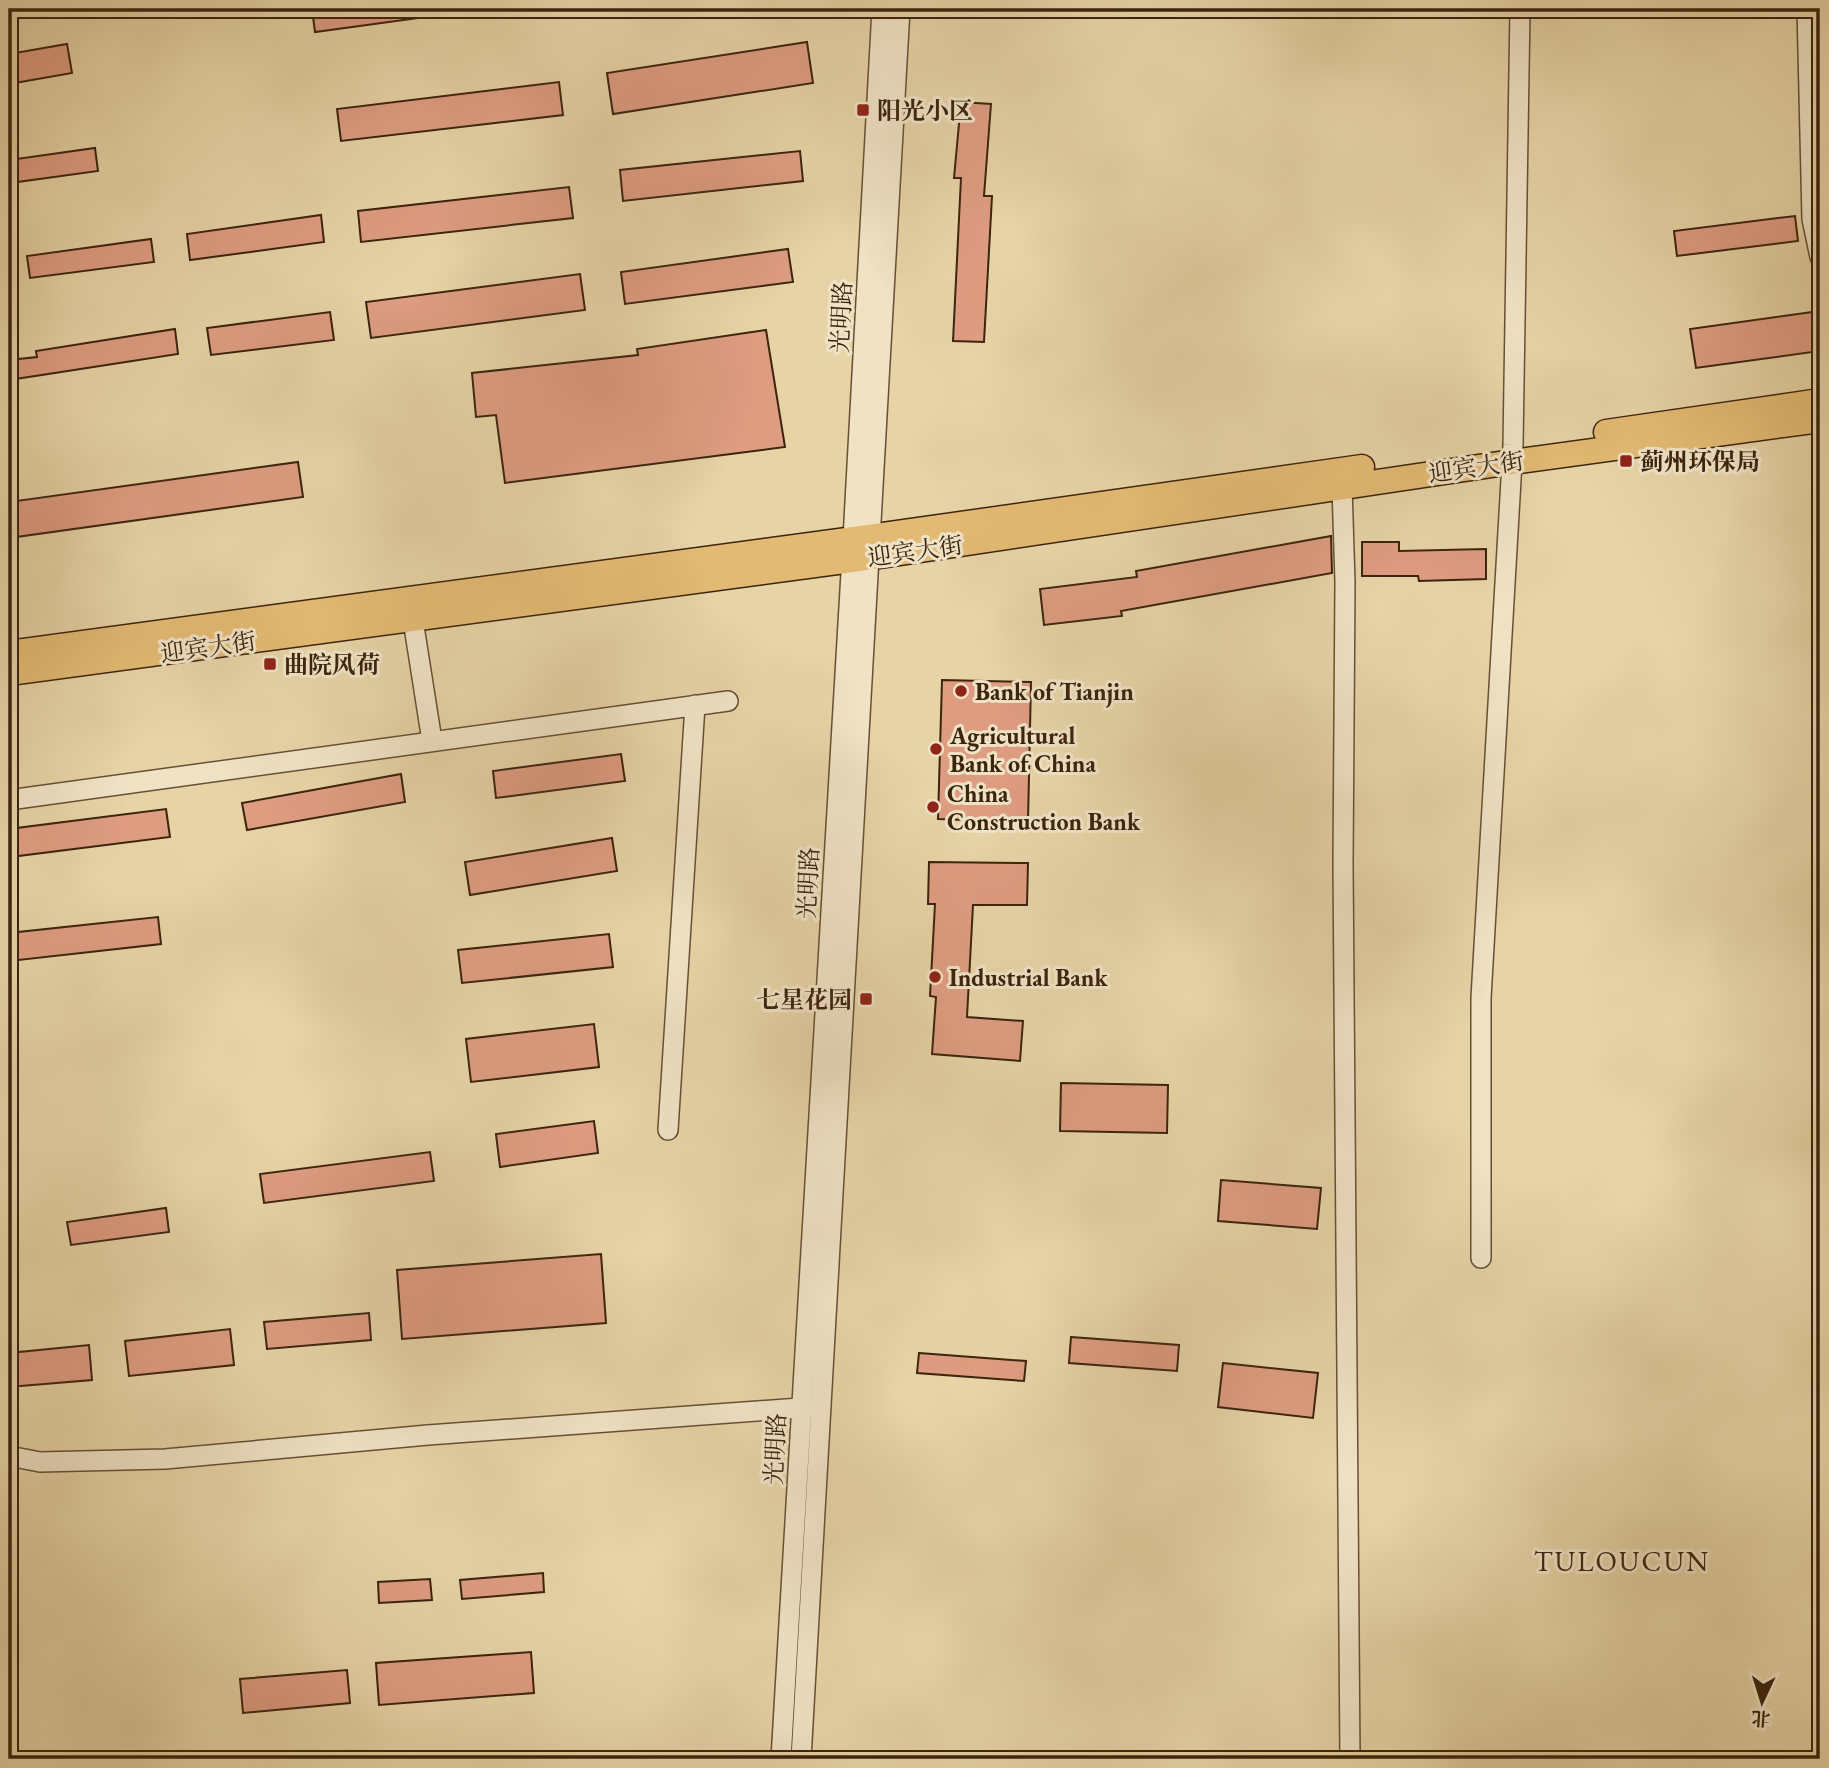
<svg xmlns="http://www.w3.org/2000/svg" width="1829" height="1768" font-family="'EB Garamond','Noto Serif SC',serif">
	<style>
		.building { fill: #de9c81; stroke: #3c240d; stroke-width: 2 }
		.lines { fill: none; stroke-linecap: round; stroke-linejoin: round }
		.minor-casing { stroke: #665033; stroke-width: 22 }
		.major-casing { stroke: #3c240d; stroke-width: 27 }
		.minor { stroke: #efe2c5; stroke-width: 19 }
		.major { stroke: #e3ba73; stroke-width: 24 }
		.poi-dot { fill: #8f2418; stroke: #efe2c5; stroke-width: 2.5 }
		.labels { text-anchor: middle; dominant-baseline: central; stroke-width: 6; stroke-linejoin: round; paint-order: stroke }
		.poi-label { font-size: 24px; font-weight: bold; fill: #3c240d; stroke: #efe2c5; text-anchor: start }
		.street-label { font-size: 24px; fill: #3c240d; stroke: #efe2c5 }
		.quarter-label { font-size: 28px; letter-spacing: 2px; fill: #3c240d; stroke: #efe2c5 }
	</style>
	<rect width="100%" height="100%" fill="#e6d3a6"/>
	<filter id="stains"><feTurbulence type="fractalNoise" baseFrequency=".00286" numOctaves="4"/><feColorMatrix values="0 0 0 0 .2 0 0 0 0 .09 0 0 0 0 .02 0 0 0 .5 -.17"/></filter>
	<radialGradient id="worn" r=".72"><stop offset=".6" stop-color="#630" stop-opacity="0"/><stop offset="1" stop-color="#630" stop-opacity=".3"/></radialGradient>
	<!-- building -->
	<path class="building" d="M312 9H425L426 17 315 32Z
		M807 42 813 83 613 114 607 73Z
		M67 44 72 73 9 84V54Z
		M559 82 563 115 341 141 337 109Z
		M961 102 991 104 984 196H992L984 342 953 341 961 178H954Z
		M95 148 98 171 10 183 9 160Z
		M800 151 803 181 623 201 620 170Z
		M569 187 573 218 361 242 358 211Z
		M321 215 324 242 190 260 187 234Z
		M1795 216 1798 241 1677 256 1674 231Z
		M151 239 154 262 30 278 27 256Z
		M788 249 793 282 625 304 621 272Z
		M580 274 585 310 371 338 366 302Z
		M1820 311V351L1696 368 1690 329Z
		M330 312 334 340 211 355 207 328Z
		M175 329 178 354 9 380V360L37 357 36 351Z
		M766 330 785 447 505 483 496 415 476 417 472 373 638 355 637 349Z
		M298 462 303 497 9 538V502Z
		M1331 536 1332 573 1121 611 1122 616 1044 625 1040 589 1137 577 1136 571Z
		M1362 542H1399V551L1486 549V579L1419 581 1418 576H1362Z
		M942 680 1031 682 1028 822 938 819Z
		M621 754 625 781 496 798 493 771Z
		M401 774 405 802 247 830 242 803Z
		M166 809 170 837 10 857 9 829Z
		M612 838 617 871 470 895 465 862Z
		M929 862 1028 863 1027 905H973L967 1017 1023 1021 1020 1061 932 1054 936 997 930 996 935 904H928Z
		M158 917 161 944 10 961 9 933Z
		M609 934 613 967 462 983 458 950Z
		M594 1024 599 1067 471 1082 466 1039Z
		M1061 1083 1168 1085 1167 1133 1060 1131Z
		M594 1121 598 1153 500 1167 496 1134Z
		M430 1152 434 1181 264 1203 260 1174Z
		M1221 1180 1321 1188 1317 1229 1218 1221Z
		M166 1208 169 1232 71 1245 67 1222Z
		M601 1254 606 1323 402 1339 397 1270Z
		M369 1313 371 1340 267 1349 264 1322Z
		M230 1329 234 1365 129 1376 125 1341Z
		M1071 1337 1179 1345 1177 1371 1069 1363Z
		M89 1345 92 1380 9 1387V1353Z
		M919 1353 1026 1361 1024 1381 917 1373Z
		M1223 1363 1318 1373 1313 1418 1218 1407Z
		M543 1573 544 1592 462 1599 460 1580Z
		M430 1579 432 1600 379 1603 378 1582Z
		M531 1652 534 1693 379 1705 376 1663Z
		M347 1670 350 1703 243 1713 240 1679Z"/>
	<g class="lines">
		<!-- minor casing -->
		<g class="minor-casing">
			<path id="minor" d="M1807 9 1812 219 1820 257
				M1342 487 1345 582 1343 863 1350 1759
				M413 620 432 741
				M9 800 728 701
				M668 1130 695 705
				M1481 1258V998L1513 445 1520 9
				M9 1456 40 1462 165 1459 428 1435 813 1407
				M781 1759 853 539 882 9
				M801 1759 900 9"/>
		</g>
		<!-- major casing -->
		<g class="major-casing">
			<path id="major" d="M1606 432 1820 401
				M9 653 869 537 1362 467
				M9 673 852 560 1512 462 1820 420"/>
		</g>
		<!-- minor -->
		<use href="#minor" class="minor"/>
		<!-- major -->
		<use href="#major" class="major"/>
	</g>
	<!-- markers -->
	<g class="poi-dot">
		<rect x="856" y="103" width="14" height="14" rx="3.5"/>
		<rect x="1619" y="454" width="14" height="14" rx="3.5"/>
		<rect x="263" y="657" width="14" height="14" rx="3.5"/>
		<circle cx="961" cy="691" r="7"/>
		<circle cx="936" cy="749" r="7"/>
		<circle cx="933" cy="807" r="7"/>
		<circle cx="935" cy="977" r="7"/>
		<rect x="859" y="992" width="14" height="14" rx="3.5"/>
	</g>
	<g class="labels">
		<!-- poi labels -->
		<g class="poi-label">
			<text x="877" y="110">阳光小区</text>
			<text x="1640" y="461">蓟州环保局</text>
			<text x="284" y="664">曲院风荷</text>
			<text x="975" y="691">Bank of Tianjin</text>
			<text x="950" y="735">Agricultural<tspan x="950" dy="28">Bank of China</tspan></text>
			<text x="947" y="793">China<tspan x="947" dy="28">Construction Bank</tspan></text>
			<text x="949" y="977">Industrial Bank</text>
			<text x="852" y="999" text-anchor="end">七星花园</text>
		</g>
		<!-- street labels -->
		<g class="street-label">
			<text transform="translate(841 317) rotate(-87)">光明路</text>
			<text transform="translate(1476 467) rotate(-8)">迎宾大街</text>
			<text transform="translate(915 551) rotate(-8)">迎宾大街</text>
			<text transform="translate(208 647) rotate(-8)">迎宾大街</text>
			<text transform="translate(808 883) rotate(-87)">光明路</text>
			<text transform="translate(775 1449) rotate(-87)">光明路</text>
		</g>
		<!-- quarter labels -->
		<g class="quarter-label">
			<text x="1622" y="1561">TULOUCUN</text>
		</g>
	</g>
	<!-- margin -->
	<rect width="1829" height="1768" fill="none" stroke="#e6d3a6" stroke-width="35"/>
	<rect x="10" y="10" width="1808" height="1747" fill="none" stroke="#3c240d" stroke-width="3.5"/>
	<rect x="18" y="18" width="1794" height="1733" fill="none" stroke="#3c240d" stroke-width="2"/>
	<!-- north arrow -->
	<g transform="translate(1762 1702) rotate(184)" stroke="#efe2c5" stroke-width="5" paint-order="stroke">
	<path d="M0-5L12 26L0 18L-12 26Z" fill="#3c240d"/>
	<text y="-10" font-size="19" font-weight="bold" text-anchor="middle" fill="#3c240d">北</text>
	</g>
	<rect width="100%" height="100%" filter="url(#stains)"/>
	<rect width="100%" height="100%" fill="url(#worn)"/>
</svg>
